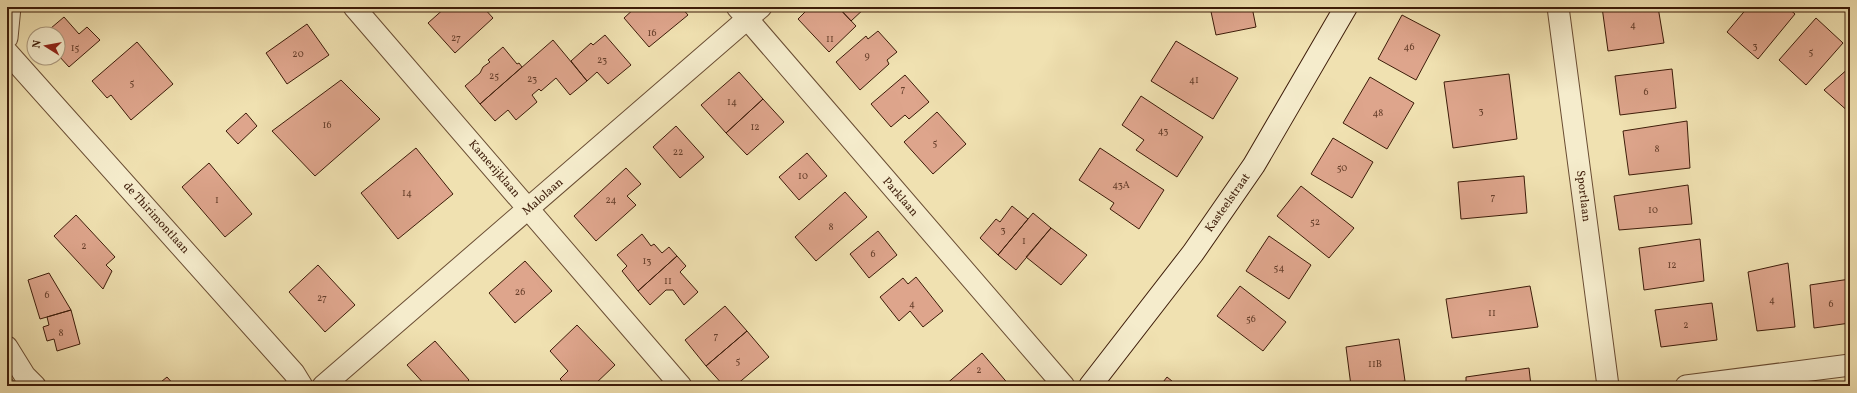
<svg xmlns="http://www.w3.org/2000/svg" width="1857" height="393" font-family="Vollkorn,serif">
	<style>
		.green { fill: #bac38b; stroke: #7c704a }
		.building { fill: #dea58c; stroke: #3d1c09 }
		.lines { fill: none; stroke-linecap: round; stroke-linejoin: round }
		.street-casing { stroke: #6a4d33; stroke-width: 23 }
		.secondary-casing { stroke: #3d1c09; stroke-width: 24 }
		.street { stroke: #f5eccc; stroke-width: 21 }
		.secondary { stroke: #f5eccc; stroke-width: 22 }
		.labels { text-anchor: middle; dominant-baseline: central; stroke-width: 4; stroke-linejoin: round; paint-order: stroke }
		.number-label { font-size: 10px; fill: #653e2a }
		.street-label { font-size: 12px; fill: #3d1c09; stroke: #f5eccc }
	</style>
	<rect width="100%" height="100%" fill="#f0e1b1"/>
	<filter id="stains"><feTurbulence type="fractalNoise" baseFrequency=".005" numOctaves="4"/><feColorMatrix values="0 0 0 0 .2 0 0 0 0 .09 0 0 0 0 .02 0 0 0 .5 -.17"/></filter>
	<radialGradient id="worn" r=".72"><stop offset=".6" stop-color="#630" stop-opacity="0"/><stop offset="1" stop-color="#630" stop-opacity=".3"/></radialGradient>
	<!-- green -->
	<path class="green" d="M7 373 18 386H7Z"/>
	<!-- building -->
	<path class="building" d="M446 7H483L493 18 455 53 428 23Z
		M636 7H681L688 15 649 47 624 18Z
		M810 7H838L856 26 829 52 798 19Z
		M838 7H866L851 21Z
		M1210 7H1252L1256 27 1216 35Z
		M1602 7H1658L1664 43 1608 51Z
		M1748 7H1787L1795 14 1758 59 1727 32Z
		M1402 15 1440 35 1416 80 1378 59Z
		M64 17 79 34 87 27 100 40 69 67 58 55V34H44Z
		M1816 18 1843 43 1806 85 1779 60Z
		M307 24 329 55 287 84 266 53Z
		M878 31 897 52 887 60 889 64 860 90 836 62 866 36 868 39Z
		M605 35 631 65 608 84 597 72 587 81 571 61 591 43 593 45Z
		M553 40 587 81 570 95 556 78 541 91 539 89 532 95 537 102 516 120 508 110 495 121 480 104Z
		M1176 41 1238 78 1213 119 1151 81Z
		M137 42 173 84 131 120 111 95 107 98 92 81Z
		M503 47 517 64 519 63 522 67 480 104 465 86 480 73 483 67 490 62 488 60Z
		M1850 67V113L1824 90Z
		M1672 69 1676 108 1620 115 1615 76Z
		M739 72 763 99 726 133 701 105Z
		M1509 74 1517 139 1453 148 1444 82Z
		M905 75 929 102 909 119 905 115 891 127 871 104Z
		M1370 77 1414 103 1387 149 1343 123Z
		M341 80 380 119 315 176 272 131Z
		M1141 96 1203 137 1177 177 1136 150 1144 140 1122 125Z
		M763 99 784 122 747 155 726 133Z
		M937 112 966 144 933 174 904 142Z
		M246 113 257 126 238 144 226 131Z
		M1687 121 1690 168 1629 175 1623 131Z
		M676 126 704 157 680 178 653 147Z
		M1333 138 1373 162 1352 198 1311 174Z
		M416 148 453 194 398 239 361 193Z
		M1100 148 1164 190 1139 229 1110 209 1114 203 1079 180Z
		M807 153 827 176 799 200 779 177Z
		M209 163 252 214 225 237 182 187Z
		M626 168 641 184 627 196 636 205 596 241 574 216Z
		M1524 176 1527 213 1461 219 1458 182Z
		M1688 185 1692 224 1619 230 1614 196Z
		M1301 186 1354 228 1329 258 1277 216Z
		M845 192 867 217 816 261 795 237Z
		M1012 206 1028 219 998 255 980 238 996 219 1000 222Z
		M1033 213 1051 228 1016 270 998 255Z
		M76 215 115 257 106 265 112 271 103 289 54 236Z
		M1051 228 1087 255 1061 285 1026 257Z
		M878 231 897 255 869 278 850 254Z
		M642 234 651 246 654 244 662 253 669 247 677 256 638 291 622 271 627 266 617 255Z
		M1269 236 1311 265 1289 299 1246 271Z
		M1700 239 1704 281 1644 290 1639 248Z
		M677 256 686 266 680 272 698 292 684 305 673 290H666L650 305 638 291Z
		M525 261 552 291 515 323 489 293Z
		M1788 263 1795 327 1757 331 1748 272Z
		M318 265 355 305 325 332 289 292Z
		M49 273 71 310 40 319 28 280Z
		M916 277 943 311 923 327 910 311 899 321 880 297 903 278 908 284Z
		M1850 279V323L1814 328 1810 285Z
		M1240 286 1286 322 1263 351 1217 316Z
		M1530 286 1538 327 1452 338 1446 299Z
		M1712 303 1717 340 1661 347 1655 310Z
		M725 306 747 331 706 366 685 340Z
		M71 310 80 344 57 351 54 339 47 341 43 327 49 325 47 317Z
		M577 325 615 365 593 386H567L560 379 568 371 550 351Z
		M747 331 769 357 735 386H724L706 366Z
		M1399 339 1405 381 1375 386H1351L1346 347Z
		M435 341 469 380 463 386H426L407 365Z
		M982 353 1010 386H944Z
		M1529 368 1531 386H1466V377Z
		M167 377 175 386H156Z
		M1167 377 1178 386H1160Z"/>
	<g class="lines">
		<!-- street casing -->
		<g class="street-casing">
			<path id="street" d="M354 7 681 386
				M737 7 1064 386
				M1558 7 1608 386
				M7 38 10 7
				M7 52 294 373 302 386
				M7 347 25 376 35 386
				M323 386 761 7
				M1686 386 1850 365"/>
		</g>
		<!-- secondary casing -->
		<g class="secondary-casing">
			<path id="secondary" d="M1090 386 1193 253 1254 165 1346 7"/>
		</g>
		<!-- street -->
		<use href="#street" class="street"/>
		<!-- secondary -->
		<use href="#secondary" class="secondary"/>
	</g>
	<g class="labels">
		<!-- number labels -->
		<g class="number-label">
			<text x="1633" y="25">4</text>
			<text x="652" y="33">16</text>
			<text x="456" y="38">27</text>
			<text x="830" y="39">11</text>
			<text x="1755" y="46">3</text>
			<text x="1409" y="47">46</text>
			<text x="75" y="48">15</text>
			<text x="1811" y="52">5</text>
			<text x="298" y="54">20</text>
			<text x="867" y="56">9</text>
			<text x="602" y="60">23</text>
			<text x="494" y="76">25</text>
			<text x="532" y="79">23</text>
			<text x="1194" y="80">41</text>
			<text x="132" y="83">5</text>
			<text x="903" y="89">7</text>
			<text x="1646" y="92">6</text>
			<text x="732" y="102">14</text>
			<text x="1481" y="111">3</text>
			<text x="1378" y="113">48</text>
			<text x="327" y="125">16</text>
			<text x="755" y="127">12</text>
			<text x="1163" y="131">43</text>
			<text x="935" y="143">5</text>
			<text x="1657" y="149">8</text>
			<text x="678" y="152">22</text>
			<text x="1342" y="168">50</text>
			<text x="803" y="176">10</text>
			<text x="1121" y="185">43A</text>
			<text x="407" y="193">14</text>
			<text x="1493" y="197">7</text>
			<text x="217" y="200">1</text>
			<text x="611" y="200">24</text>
			<text x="1653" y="210">10</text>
			<text x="1315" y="222">52</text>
			<text x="831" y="227">8</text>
			<text x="1003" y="230">3</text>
			<text x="1024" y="241">1</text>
			<text x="84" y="246">2</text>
			<text x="873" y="254">6</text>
			<text x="647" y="261">13</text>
			<text x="1672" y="265">12</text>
			<text x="1279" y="268">54</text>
			<text x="668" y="281">11</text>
			<text x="520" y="292">26</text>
			<text x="47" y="295">6</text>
			<text x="322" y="298">27</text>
			<text x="1772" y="300">4</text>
			<text x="912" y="304">4</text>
			<text x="1831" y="304">6</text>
			<text x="1492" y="313">11</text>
			<text x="1251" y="319">56</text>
			<text x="1686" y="325">2</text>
			<text x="61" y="333">8</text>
			<text x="716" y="336">7</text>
			<text x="738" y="361">5</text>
			<text x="1375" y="364">11B</text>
			<text x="979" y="370">2</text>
		</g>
		<!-- street labels -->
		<g class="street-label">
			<text transform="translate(494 169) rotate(49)">Kamerijklaan</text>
			<text transform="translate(1583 196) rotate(83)">Sportlaan</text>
			<text transform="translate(543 197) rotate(-41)">Malolaan</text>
			<text transform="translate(900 197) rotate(49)">Parklaan</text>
			<text transform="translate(1228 203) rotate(-55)">Kasteelstraat</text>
			<text transform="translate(156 218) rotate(48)">de Thirimontlaan</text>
		</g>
	</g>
	<!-- margin -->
	<rect width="1857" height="393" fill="none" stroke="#f0e1b1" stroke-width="24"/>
	<rect x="8" y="8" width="1841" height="377" fill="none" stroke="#3d1c09" stroke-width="2"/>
	<rect x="12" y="12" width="1833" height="369" fill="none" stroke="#3d1c09"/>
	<!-- north arrow -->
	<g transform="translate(46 46) rotate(281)"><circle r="19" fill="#f5eccc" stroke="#ab997e"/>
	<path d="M0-3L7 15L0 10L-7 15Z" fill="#8f2418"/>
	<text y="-6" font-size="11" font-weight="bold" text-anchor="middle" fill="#3d1c09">N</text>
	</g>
	<rect width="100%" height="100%" filter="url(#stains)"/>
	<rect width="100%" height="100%" fill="url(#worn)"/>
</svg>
